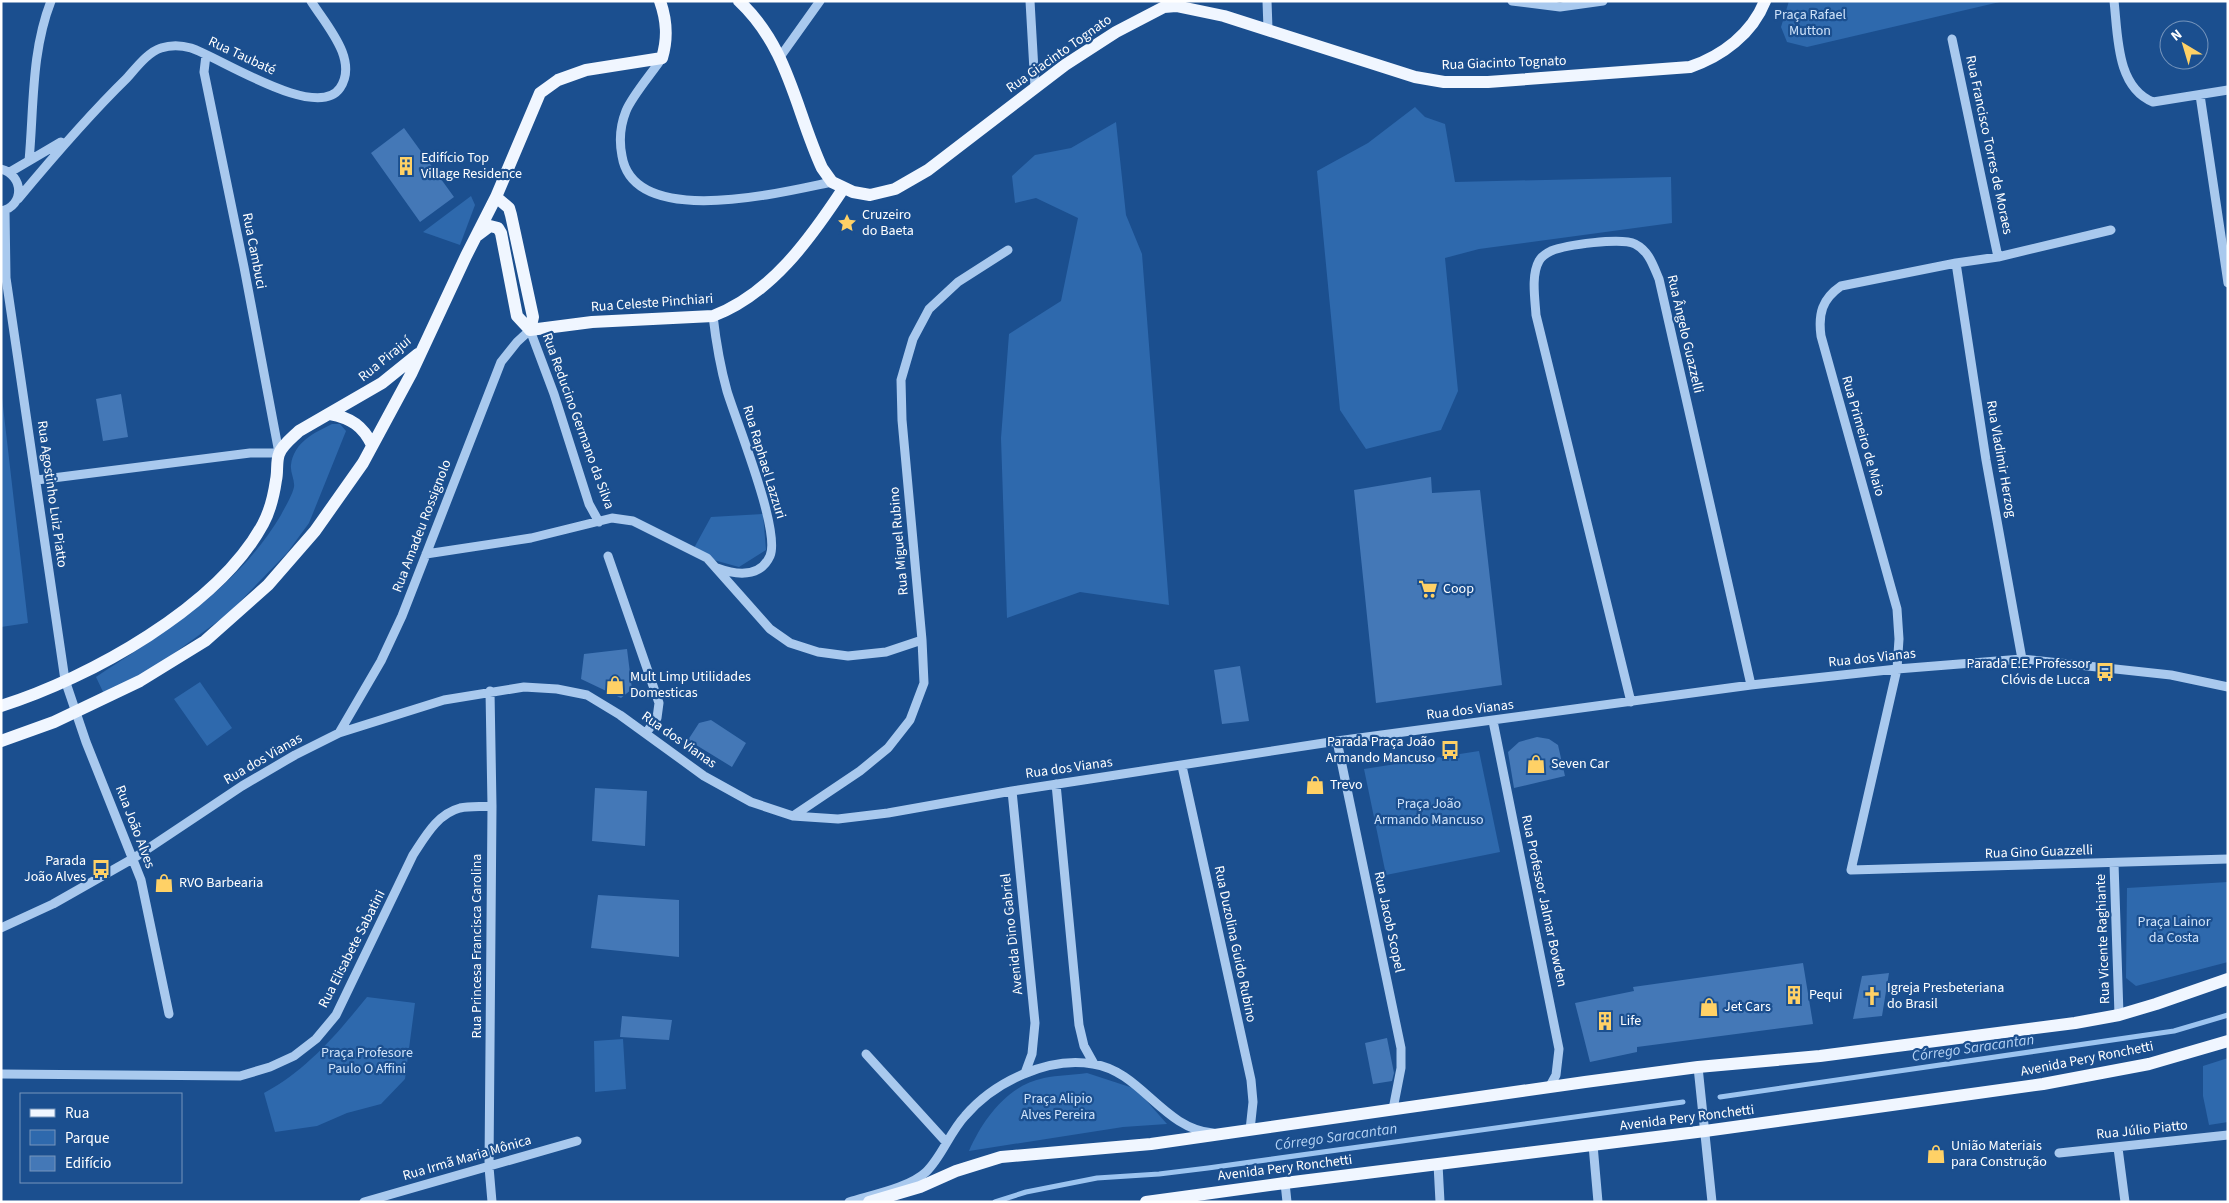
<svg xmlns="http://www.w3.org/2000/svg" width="2229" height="1203" font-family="'Source Sans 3',sans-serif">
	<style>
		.green { fill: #2e69ad }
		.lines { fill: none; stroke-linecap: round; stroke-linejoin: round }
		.stream { stroke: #9cc4f0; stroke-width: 5 }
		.building { fill: #4478b7 }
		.minor { stroke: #a9c9ee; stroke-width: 9 }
		.major { stroke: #f0f6ff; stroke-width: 12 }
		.labels { text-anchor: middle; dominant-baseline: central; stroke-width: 4.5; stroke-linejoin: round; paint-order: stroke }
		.park-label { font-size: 14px; fill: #cfe3fa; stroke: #1b4f8f }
		.street-label { font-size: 14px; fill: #fff; stroke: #1b4f8f }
		.poi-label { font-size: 14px; fill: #fff; stroke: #1b4f8f; text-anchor: start }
		.water-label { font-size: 15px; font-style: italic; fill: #b5d3f5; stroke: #1b4f8f }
	</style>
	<rect width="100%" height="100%" fill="#1b4f8f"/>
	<!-- green -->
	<path class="green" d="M1789 1H2004L1807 47 1787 42 1781 27Z
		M1415 107 1425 117 1445 124 1455 182 1671 177 1672 223 1479 249 1445 258 1458 391 1441 430 1366 449 1340 410 1317 171 1368 143Z
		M1116 122 1126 215 1142 254 1169 605 1080 592 1007 618 1001 438 1009 334 1061 301 1078 218 1036 198 1015 203 1012 176 1035 155 1071 148Z
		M471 196 475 205 460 245 423 232Z
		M1 389 28 623 1 627Z
		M332 424H340L346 431 309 523 287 553 228 614 129 686 104 694 96 677C166 631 237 589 281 515 285 507 292 496 294 487 295 480 290 472 291 465 294 442 314 433 332 424Z
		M763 514 766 550 739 567 710 559 694 548 711 517Z
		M200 682 232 728 207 746 174 699Z
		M1479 751 1500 852 1386 875 1364 769Z
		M2228 882V962L2136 986 2126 978 2127 888Z
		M367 997 415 1003 405 1079 381 1104 347 1113 317 1126 275 1132 264 1093C307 1070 337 1034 367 997Z
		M623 1039 626 1089 595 1092 594 1041Z
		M2228 1058V1122L2209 1125 2203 1096V1066Z
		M1087 1073 1136 1089 1167 1124 1123 1127 969 1151C983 1119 1008 1085 1044 1078 1058 1075 1073 1075 1087 1073Z"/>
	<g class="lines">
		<!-- stream -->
		<path class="stream" d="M1720 1097 2174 1031 2228 1015
			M995 1202 1026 1192 1097 1178 1159 1174 1208 1168 1683 1102"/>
	</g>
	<!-- building -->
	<path class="building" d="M404 128 454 197 420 222 371 153Z
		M121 394 128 437 103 441 96 399Z
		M1431 477 1432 493 1480 490 1502 685 1376 703 1354 490Z
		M627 649 632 689 621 698 581 679 584 654Z
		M1240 666 1249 721 1222 724 1214 670Z
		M711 720 746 743 732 767 688 740 699 723Z
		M1537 737 1549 739 1558 745 1565 776 1514 788 1508 752 1519 742Z
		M595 788 647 791 645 846 592 841Z
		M598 895 679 900V957L591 948Z
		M1803 963 1813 1024 1637 1047V1052L1590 1062 1575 1003 1634 991 1633 987Z
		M1889 973 1882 1016 1853 1019 1862 976Z
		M622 1016 672 1020 669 1040 620 1037Z
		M1387 1038 1394 1073 1392 1081 1373 1084 1365 1043Z"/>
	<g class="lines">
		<!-- minor -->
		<path class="minor" d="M1030 1 1035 88
			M1267 1 1268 29
			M1512 1 1560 7 1603 1
			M2114 1C2118 35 2116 87 2153 102L2228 90
			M1952 39 1998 257
			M780 57 820 1
			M662 58C652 73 632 96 626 111 620 126 619 141 622 156 634 230 783 192 832 182
			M2200 95 2228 283
			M29 161C34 107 31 52 51 1
			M1 169C24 175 25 206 1 211
			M10 172 61 142
			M18 199C53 157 88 116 127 78 136 68 148 52 161 48 170 45 181 45 191 48 219 57 317 122 340 88 359 60 326 25 311 1
			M5 210 6 278 65 680 86 742 141 880 169 1014
			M2111 230 1998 257 1956 263 1841 286C1822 299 1818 314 1821 336L1897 609 1899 639 1897 669 1851 870 2228 859
			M1956 263 1986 460 2022 659
			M713 316C716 342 720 366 727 391 736 421 781 531 770 556 760 578 736 575 717 568
			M37 480 250 453H279L244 267 204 72 206 55
			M426 554 531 538 612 518 633 521 707 558 770 629 790 643 818 652 848 656 886 652 922 640
			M608 556 659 703 657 718 646 733
			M490 691 492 806 489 1167 492 1202
			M1631 702 1536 315C1535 299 1531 275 1539 261 1541 257 1547 253 1551 251 1566 245 1621 237 1635 244 1649 251 1653 265 1659 279L1751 685
			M1493 721 1559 1049 1556 1075 1550 1086
			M339 733 381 661 402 616 501 362 517 342 530 330 554 394 589 504 599 522
			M1337 741 1401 1048V1068L1393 1109
			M1182 766 1251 1080 1253 1102 1250 1130
			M1056 784 1079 1025 1084 1046 1094 1064
			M1012 791 1035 1023 1032 1054 1025 1073
			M793 816 860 771 888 748 910 720 924 683 922 640 902 420 901 380 913 339 929 309 958 282 1008 250
			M2114 863 2119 1015
			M1 928 53 904 134 858 242 786 295 755 339 733 444 700 524 687 557 689 587 695 620 715 704 776 751 802 793 816 838 819 888 813 1012 791 1337 741 1751 685 1897 669 2022 659 2171 675 2228 687
			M866 1054 946 1142
			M1698 1067 1712 1202
			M1 1074 240 1076 270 1067 294 1056 316 1039 336 1015 413 855C425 837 437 814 460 808 470 806 482 807 492 806
			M1593 1145 1598 1202
			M2118 1148 2125 1202
			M2059 1153 2228 1135
			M1438 1164 1440 1202
			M1285 1183 1287 1202
			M364 1202 577 1141
			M849 1202C871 1195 909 1188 926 1172 941 1158 950 1132 965 1116 994 1082 1048 1056 1093 1064 1141 1071 1163 1129 1213 1133"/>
		<!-- major -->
		<path class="major" d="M739 1C789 48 795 109 822 168L832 182 853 192 870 195 895 189 928 170 1065 65 1116 32 1164 7 1176 6 1224 16 1415 77 1444 82H1488L1690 67C1722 56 1752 34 1765 1
			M496 197 509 208 511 215 533 317 530 330
			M478 235 490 226 498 228 501 233 517 316 530 330
			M530 330 592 322 713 316C771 294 810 239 843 189
			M330 414C351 418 363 426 372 445
			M1 706C90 678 218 607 263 524 270 511 274 494 276 480 278 472 276 462 279 454 282 445 293 437 299 431L382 383 418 354
			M1 741 54 722 140 681 205 641 268 585 315 531 363 463 411 374 466 256 496 197 540 93 558 80 586 70 662 58C668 38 667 21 660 1
			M869 1202 920 1187 956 1171 1001 1157 1151 1144 1585 1082 1698 1067 1820 1056 2075 1023 2119 1015 2156 1004 2228 979
			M1146 1202 1285 1183 1705 1131 2043 1084 2149 1064 2228 1041"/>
	</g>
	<!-- icons -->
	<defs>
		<g id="building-bare" transform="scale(1.5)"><path d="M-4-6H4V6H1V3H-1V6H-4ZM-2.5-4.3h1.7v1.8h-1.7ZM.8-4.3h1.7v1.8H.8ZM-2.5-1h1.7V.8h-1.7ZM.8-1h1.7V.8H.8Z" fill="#ffd166" stroke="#1b4f8f" stroke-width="2.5" paint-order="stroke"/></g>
		<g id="sight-bare" transform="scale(1.5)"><path d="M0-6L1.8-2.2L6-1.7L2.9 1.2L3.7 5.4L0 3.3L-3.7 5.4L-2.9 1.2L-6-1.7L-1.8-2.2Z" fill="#ffd166" stroke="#1b4f8f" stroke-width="2.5" paint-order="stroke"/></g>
		<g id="supermarket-bare" transform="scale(1.5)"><path d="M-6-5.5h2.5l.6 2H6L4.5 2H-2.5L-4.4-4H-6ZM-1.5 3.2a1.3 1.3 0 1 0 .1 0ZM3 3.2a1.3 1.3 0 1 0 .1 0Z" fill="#ffd166" stroke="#1b4f8f" stroke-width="2.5" paint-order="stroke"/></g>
		<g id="bus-bare" transform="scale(1.5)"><path d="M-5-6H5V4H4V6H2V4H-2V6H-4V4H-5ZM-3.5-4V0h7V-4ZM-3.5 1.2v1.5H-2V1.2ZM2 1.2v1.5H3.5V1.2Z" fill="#ffd166" stroke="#1b4f8f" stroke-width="2.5" paint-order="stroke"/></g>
		<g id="shop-bare" transform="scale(1.5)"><path d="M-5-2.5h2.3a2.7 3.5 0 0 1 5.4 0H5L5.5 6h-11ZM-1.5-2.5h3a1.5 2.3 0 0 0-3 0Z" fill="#ffd166" stroke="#1b4f8f" stroke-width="2.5" paint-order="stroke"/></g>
		<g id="church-bare" transform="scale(1.5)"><path d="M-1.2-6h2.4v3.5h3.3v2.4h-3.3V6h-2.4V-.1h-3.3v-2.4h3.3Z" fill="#ffd166" stroke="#1b4f8f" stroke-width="2.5" paint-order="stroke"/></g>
	</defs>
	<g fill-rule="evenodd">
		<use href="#building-bare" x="406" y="166"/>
		<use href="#sight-bare" x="847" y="223"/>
		<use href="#supermarket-bare" x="1428" y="589"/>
		<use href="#bus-bare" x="2105" y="672"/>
		<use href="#shop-bare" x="615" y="685"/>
		<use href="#bus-bare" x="1450" y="750"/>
		<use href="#shop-bare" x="1536" y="764"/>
		<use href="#shop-bare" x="1315" y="785"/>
		<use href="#bus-bare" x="101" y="869"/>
		<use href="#shop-bare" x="164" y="883"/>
		<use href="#building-bare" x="1794" y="995"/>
		<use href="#church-bare" x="1872" y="996"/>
		<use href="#shop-bare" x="1709" y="1007"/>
		<use href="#building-bare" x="1605" y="1021"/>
		<use href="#shop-bare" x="1936" y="1154"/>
	</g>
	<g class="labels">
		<!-- park labels -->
		<g class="park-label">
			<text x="1810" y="15">Praça Rafael<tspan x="1810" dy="16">Mutton</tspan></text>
			<text x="1429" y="804">Praça João<tspan x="1429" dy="16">Armando Mancuso</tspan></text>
			<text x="2174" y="922">Praça Lainor<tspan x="2174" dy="16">da Costa</tspan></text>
			<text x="367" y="1053">Praça Profesore<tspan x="367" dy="16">Paulo O Affini</tspan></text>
			<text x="1058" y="1099">Praça Alipio<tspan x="1058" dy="16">Alves Pereira</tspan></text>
		</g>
		<!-- street labels -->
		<g class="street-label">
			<text transform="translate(1059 54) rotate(-35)">Rua Giacinto Tognato</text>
			<text transform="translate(242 56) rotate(25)">Rua Taubaté</text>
			<text transform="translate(1504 63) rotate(-2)">Rua Giacinto Tognato</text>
			<text transform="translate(1989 145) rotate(78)">Rua Francisco Torres de Moraes</text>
			<text transform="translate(254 251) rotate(79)">Rua Cambuci</text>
			<text transform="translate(652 303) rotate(-4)">Rua Celeste Pinchiari</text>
			<text transform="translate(1685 334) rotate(77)">Rua Ângelo Guazzelli</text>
			<text transform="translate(385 359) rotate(-39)">Rua Pirajuí</text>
			<text transform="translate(578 421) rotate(70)">Rua Reducino Germano da Silva</text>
			<text transform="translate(1863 436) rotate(74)">Rua Primeiro de Maio</text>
			<text transform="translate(2001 459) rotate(80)">Rua Vladimir Herzog</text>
			<text transform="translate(764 462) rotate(73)">Rua Raphael Lazzuri</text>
			<text transform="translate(52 494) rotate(82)">Rua Agostinho Luiz Piatto</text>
			<text transform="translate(422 526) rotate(-69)">Rua Amadeu Rossignolo</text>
			<text transform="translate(899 541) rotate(-95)">Rua Miguel Rubino</text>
			<text transform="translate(1872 658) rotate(-6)">Rua dos Vianas</text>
			<text transform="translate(1470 710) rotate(-7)">Rua dos Vianas</text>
			<text transform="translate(679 740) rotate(35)">Rua dos Vianas</text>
			<text transform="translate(263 759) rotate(-30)">Rua dos Vianas</text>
			<text transform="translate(1069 768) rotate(-8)">Rua dos Vianas</text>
			<text transform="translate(135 827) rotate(69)">Rua João Alves</text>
			<text transform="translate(2039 852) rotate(-2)">Rua Gino Guazzelli</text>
			<text transform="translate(1544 901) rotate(78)">Rua Professor Jalmar Bowden</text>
			<text transform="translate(1389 922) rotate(78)">Rua Jacob Scopel</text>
			<text transform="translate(1012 934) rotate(-96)">Avenida Dino Gabriel</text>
			<text transform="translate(2103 939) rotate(-92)">Rua Vicente Raghiante</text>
			<text transform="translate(1235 944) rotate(78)">Rua Duzolina Guido Rubino</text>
			<text transform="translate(477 946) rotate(-90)">Rua Princesa Francisca Carolina</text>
			<text transform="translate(352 949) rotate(-63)">Rua Elisabete Sabatini</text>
			<text transform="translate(2087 1059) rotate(-11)">Avenida Pery Ronchetti</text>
			<text transform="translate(1687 1118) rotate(-7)">Avenida Pery Ronchetti</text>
			<text transform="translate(2142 1130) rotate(-6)">Rua Júlio Piatto</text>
			<text transform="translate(467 1158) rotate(-16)">Rua Irmã Maria Mônica</text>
			<text transform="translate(1285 1168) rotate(-7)">Avenida Pery Ronchetti</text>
		</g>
		<!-- poi labels -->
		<g class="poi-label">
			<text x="421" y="158">Edifício Top<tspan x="421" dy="16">Village Residence</tspan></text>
			<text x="862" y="215">Cruzeiro<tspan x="862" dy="16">do Baeta</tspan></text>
			<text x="1443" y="589">Coop</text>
			<text x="2090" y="664" text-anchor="end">Parada E.E. Professor<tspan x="2090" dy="16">Clóvis de Lucca</tspan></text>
			<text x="630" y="677">Mult Limp Utilidades<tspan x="630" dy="16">Domesticas</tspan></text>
			<text x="1435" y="742" text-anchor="end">Parada Praça João<tspan x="1435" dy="16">Armando Mancuso</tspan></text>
			<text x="1551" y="764">Seven Car</text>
			<text x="1330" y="785">Trevo</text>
			<text x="86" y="861" text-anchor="end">Parada<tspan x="86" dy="16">João Alves</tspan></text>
			<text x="179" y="883">RVO Barbearia</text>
			<text x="1887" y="988">Igreja Presbeteriana<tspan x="1887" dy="16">do Brasil</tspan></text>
			<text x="1809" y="995">Pequi</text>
			<text x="1724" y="1007">Jet Cars</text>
			<text x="1620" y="1021">Life</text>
			<text x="1951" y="1146">União Materiais<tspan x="1951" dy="16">para Construção</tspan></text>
		</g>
		<!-- water labels -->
		<g class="water-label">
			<text transform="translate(1973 1048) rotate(-8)">Córrego Saracantan</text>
			<text transform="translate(1336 1137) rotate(-8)">Córrego Saracantan</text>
		</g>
	</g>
	<!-- border -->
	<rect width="2229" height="1203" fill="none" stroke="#ffffff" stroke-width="5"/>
	<!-- legend -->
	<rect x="20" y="1093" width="162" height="90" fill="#1b4f8f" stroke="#7695bc"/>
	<rect x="30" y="1109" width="25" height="8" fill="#f0f6ff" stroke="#7695bc"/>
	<text x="65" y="1118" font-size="15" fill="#ffffff">Rua</text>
	<rect x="30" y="1130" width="25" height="15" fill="#2e69ad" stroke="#7695bc"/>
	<text x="65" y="1143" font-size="15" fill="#ffffff">Parque</text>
	<rect x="30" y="1156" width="25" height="15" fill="#4478b7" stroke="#7695bc"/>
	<text x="65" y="1168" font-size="15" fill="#ffffff">Edifício</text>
	<!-- north arrow -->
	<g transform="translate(2184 45) rotate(322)"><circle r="24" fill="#1b4f8f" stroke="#7695bc"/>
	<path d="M0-4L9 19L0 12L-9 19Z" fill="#ffd166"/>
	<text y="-8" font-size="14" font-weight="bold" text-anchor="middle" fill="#ffffff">N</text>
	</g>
</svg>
